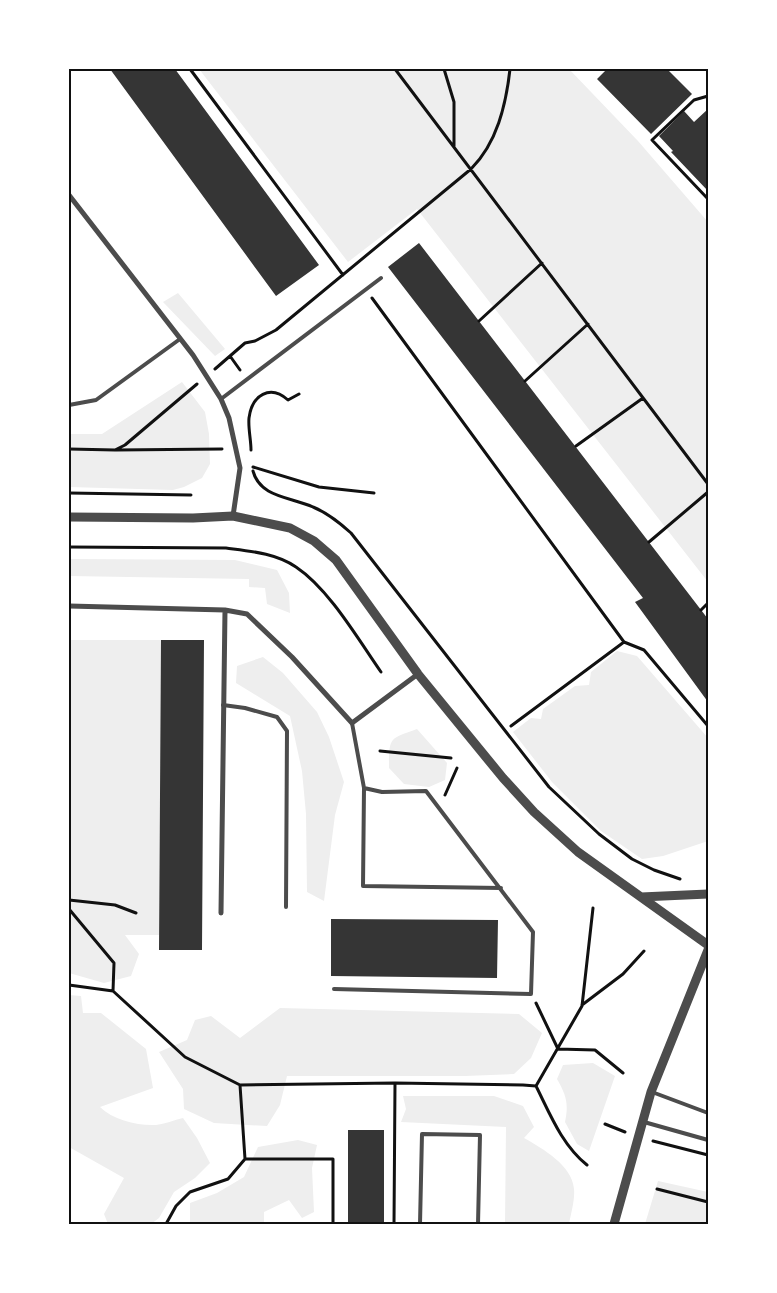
<svg xmlns="http://www.w3.org/2000/svg" width="777" height="1293" font-family="Spectral,serif">
	<style>
		.green { fill: #eee }
		.building { fill: #353535 }
		.lines { fill: none; stroke-linecap: round; stroke-linejoin: round }
		.path { stroke: #111; stroke-width: 3 }
		.service { stroke: #4c4c4c; stroke-width: 4 }
		.minor { stroke: #4c4c4c; stroke-width: 5 }
		.tertiary { stroke: #4c4c4c; stroke-width: 9 }
		.neatline { fill: none; stroke: #111; stroke-width: 2 }
	</style>
	<rect width="100%" height="100%" fill="#fff"/>
	<!-- green -->
	<path class="green" d="M199 69H569L638 141 708 222V582L417 209 348 262Z
		M178 293 225 349 215 356 163 302Z
		M182 382 205 412 209 434 210 464 202 478 184 487 173 490 69 487V434H102Z
		M69 559 235 560 277 570 289 593 290 613 267 604 265 588 249 587V579L69 576Z
		M69 640H161L159 935H125L139 954 131 976 104 983 69 973Z
		M617 651 637 656 708 738V841L663 856 642 859 601 831 552 782 513 732 531 718 541 719 543 709 575 686 589 685 591 672Z
		M263 657 283 673 317 712 329 737 344 782 335 815 324 901 307 892 306 814 302 771 290 716 236 683 237 666Z
		M417 729 447 763 445 780 429 787 404 784 389 768C389 737 389 739 417 729Z
		M69 995 81 996 83 1013H101L146 1049 153 1088 100 1107C113 1120 138 1126 156 1125 165 1124 174 1120 183 1118L197 1138 210 1163 195 1178 174 1192 159 1218 151 1224H108L104 1214 124 1178 69 1147Z
		M280 1008 519 1014 542 1033 531 1058 514 1074 465 1076H287L280 1105 267 1126 214 1123 184 1109 183 1089 159 1052 187 1040 195 1020 211 1016 240 1038Z
		M593 1063 615 1076 589 1151 577 1144 565 1122C569 1103 566 1095 557 1079L563 1065Z
		M403 1096H494L523 1106 534 1127 524 1138C543 1149 572 1165 574 1189 575 1200 571 1213 569 1224H505L506 1127 401 1122 406 1109Z
		M298 1140 317 1145 312 1168 314 1212 302 1218 289 1200 264 1212V1224H190V1203L217 1193 244 1177 258 1147Z
		M658 1181 708 1192V1224H645Z"/>
	<!-- building -->
	<path class="building" d="M110 69H175L319 265 276 296Z
		M607 69H667L692 94 651 134 597 79Z
		M708 109V191L671 152 673 151 659 136 684 111 694 122Z
		M419 243 708 619V702L635 602 643 598 388 267Z
		M161 640H204L202 950H159Z
		M331 919 498 920 497 978 331 976Z
		M348 1130H384V1224H348Z"/>
	<g class="lines">
		<!-- path -->
		<path class="path" d="M190 69 343 275
			M395 69 708 484
			M444 69 454 102V146
			M708 96 694 100 652 140 708 199
			M372 298 624 642 644 650 708 726
			M479 321 542 263
			M230 356 240 370
			M215 369 245 343 255 341 276 330 471 169C497 143 506 105 510 69
			M525 381 588 324
			M576 446 643 398
			M69 449 115 450 125 445 197 384
			M116 450 222 449
			M251 450C251 440 248 428 249 418 252 395 270 384 288 400L299 394
			M253 467 319 487 374 493
			M253 471C260 498 292 497 313 507 328 513 339 522 351 533L549 787 599 834 632 859 654 870 680 879
			M69 493 191 495
			M649 542 708 492
			M69 547 226 548C249 551 276 553 296 567 329 589 358 639 381 672
			M701 610 708 603
			M511 726 624 642
			M380 751 451 758
			M445 795 457 768
			M69 900 115 905 136 913
			M69 909 114 963 113 991
			M69 985 113 991 185 1057 240 1085 395 1083 523 1085 536 1086C550 1114 562 1145 587 1165
			M536 1003 558 1049 595 1050 623 1073
			M582 1005 623 974 644 951
			M536 1086 582 1006 593 908
			M605 1124 625 1132
			M653 1141 708 1155
			M245 1159H333V1224
			M657 1189 708 1202
			M166 1224 176 1206 190 1192 228 1179 245 1159 240 1085
			M394 1224 395 1083"/>
		<!-- service -->
		<path class="service" d="M221 399 381 278
			M69 405 96 400 180 339
			M223 705 245 708 277 717 287 731 286 907
			M352 723 364 788 363 886 501 888
			M334 989 531 994 533 932 426 791 382 792 364 788
			M652 1092 708 1113
			M644 1122 708 1140
			M420 1224 422 1134 480 1135 478 1224"/>
		<!-- minor -->
		<path class="minor" d="M69 195 193 355 221 399 229 418 240 468 233 516
			M69 606 225 610 247 614 292 657 352 723 418 674
			M221 913 225 610"/>
		<!-- tertiary -->
		<path class="tertiary" d="M69 517 193 518 233 516 290 528 314 541 336 560 418 674 503 778 534 812 578 852 708 945
			M641 897 708 894
			M614 1224 651 1092 708 950"/>
	</g>
	<!-- border -->
	<rect width="777" height="1293" fill="none" stroke="#ffffff" stroke-width="140"/>
	<rect x="70" y="70" width="637" height="1153" class="neatline"/>
</svg>
